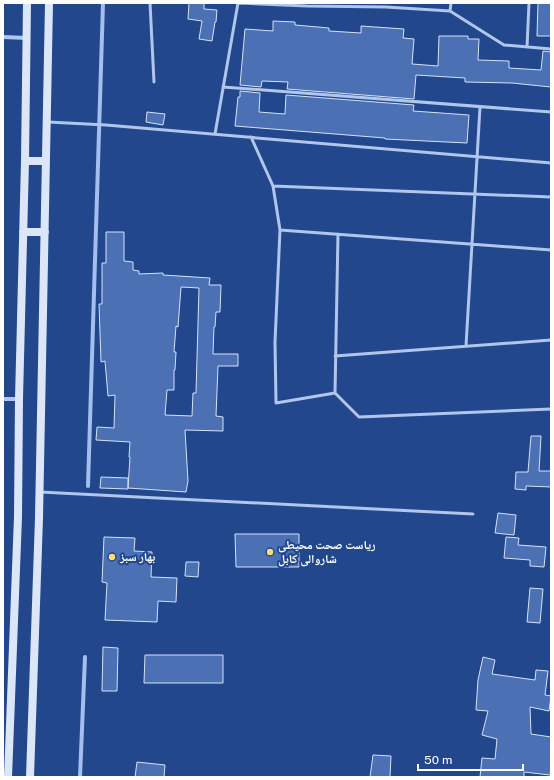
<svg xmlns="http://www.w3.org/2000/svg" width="554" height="780" font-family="'Public Sans','Noto Naskh Arabic',sans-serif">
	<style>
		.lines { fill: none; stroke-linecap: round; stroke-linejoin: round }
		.stream { stroke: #a4bfed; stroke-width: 4 }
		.building { fill: #4b70b4; stroke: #d5e2f9; fill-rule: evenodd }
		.lane { stroke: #b0c6ec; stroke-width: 3 }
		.street { stroke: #b0c6ec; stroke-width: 4 }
		.secondary { stroke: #dce6f9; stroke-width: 8 }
		.poi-dot { fill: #f8dd72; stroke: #22478d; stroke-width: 1.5 }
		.labels { text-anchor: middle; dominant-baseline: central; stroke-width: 4; stroke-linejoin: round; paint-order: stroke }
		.poi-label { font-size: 12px; font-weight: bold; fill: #fff; stroke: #22478d; text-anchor: start }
	</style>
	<rect width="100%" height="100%" fill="#22478d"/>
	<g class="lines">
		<!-- stream -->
		<path class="stream" d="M88 486 103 3
			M80 777 85 657"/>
	</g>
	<!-- building -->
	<path class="building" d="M189 3H204V9L217 10 216 22H215L212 41 199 39 202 21 188 19Z
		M538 3H551V36H537Z
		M273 21 295 22V25L329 28V31L361 33V26L404 29 403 38 414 39 412 64 438 66 439 36H468V39H479L478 60 509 61V68L541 70 543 51 551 52V87L512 83 465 82V78L416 75 414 99 287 89 288 82 262 81 261 87 240 85 245 29 273 31Z
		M240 91 260 93 259 112 285 114 286 95 414 105 413 111 469 115 467 143 385 139V138L235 126 238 97H240Z
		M147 112 165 114 163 125 146 122Z
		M106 232H124V261L133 262V270L139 271V274L163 273V275L210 278 209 285H221L220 312H216L215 327H214L213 354H238V366H218L216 416 223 417V431L185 430 188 481 186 492 128 488 130 457H129L130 442 96 440 97 427 114 428 115 395 108 396 105 361 101 362 99 304H102V263H106ZM181 287 199 288 196 393H193L192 416 165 415 167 390H174V370H175L176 352H174L176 326 178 327Z
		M531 436H541L539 471H551V487L526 486V490L515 489 516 472H528Z
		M101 477 128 478V489L100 488Z
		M498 513 516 515 514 535 495 533Z
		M235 534H299V567H236Z
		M104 537 135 538 134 551 152 552 151 577 177 578 176 602 158 601 157 622 105 620 107 583 102 582Z
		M506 537 519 538 518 545 546 547 544 567 530 566V560L504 558Z
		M186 562H199L198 577 185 576Z
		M530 588 543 589 540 623 527 622Z
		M103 647 118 648 117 691H102Z
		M145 655H223V683H144Z
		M483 657 495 660 492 674 535 680 536 670 548 671 545 695 551 696 549 711 530 707 531 734 551 737V766L550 775 524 772V777H480L482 758 495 759 497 739 482 735 488 711 476 710 478 680Z
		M373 755 391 756 390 777H370Z
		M137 762 165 765 164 777H135Z"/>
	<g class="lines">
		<!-- lane -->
		<path class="lane" d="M150 3 154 82
			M238 3 307 6 386 7 450 11 504 45 551 49
			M450 11 451 3
			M527 47 529 3
			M223 87 551 112
			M48 122 106 125 551 163
			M215 134 238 3
			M251 137 273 186 280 230 275 342 276 403 335 393 338 234
			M273 186 551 197
			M280 230 551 250
			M466 346 480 107
			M335 356 551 340
			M335 393 359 417 551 409
			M40 492 473 514"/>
		<!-- street -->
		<path class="street" d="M3 37 27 38
			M3 399H19"/>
		<!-- secondary -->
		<path class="secondary" d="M25 161H46
			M23 232H45
			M8 777 18 517 19 399 25 161 27 3
			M30 777 39 518 49 3"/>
	</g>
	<!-- markers -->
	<g class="poi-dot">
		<circle cx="270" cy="552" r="4"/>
		<circle cx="112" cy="557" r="4"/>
	</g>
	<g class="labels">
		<!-- poi labels -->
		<g class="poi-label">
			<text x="278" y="545">ریاست صحت محیطی<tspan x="278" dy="14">شاروالی کابل</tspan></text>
			<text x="120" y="557">بهار سبز</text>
		</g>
	</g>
	<!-- border -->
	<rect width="554" height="780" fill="none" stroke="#ffffff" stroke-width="8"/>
	<!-- scale -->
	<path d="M418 764v6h105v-6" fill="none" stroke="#ffffff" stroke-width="2"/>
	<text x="424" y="764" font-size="12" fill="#ffffff" stroke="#22478d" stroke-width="3" paint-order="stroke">50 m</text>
</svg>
